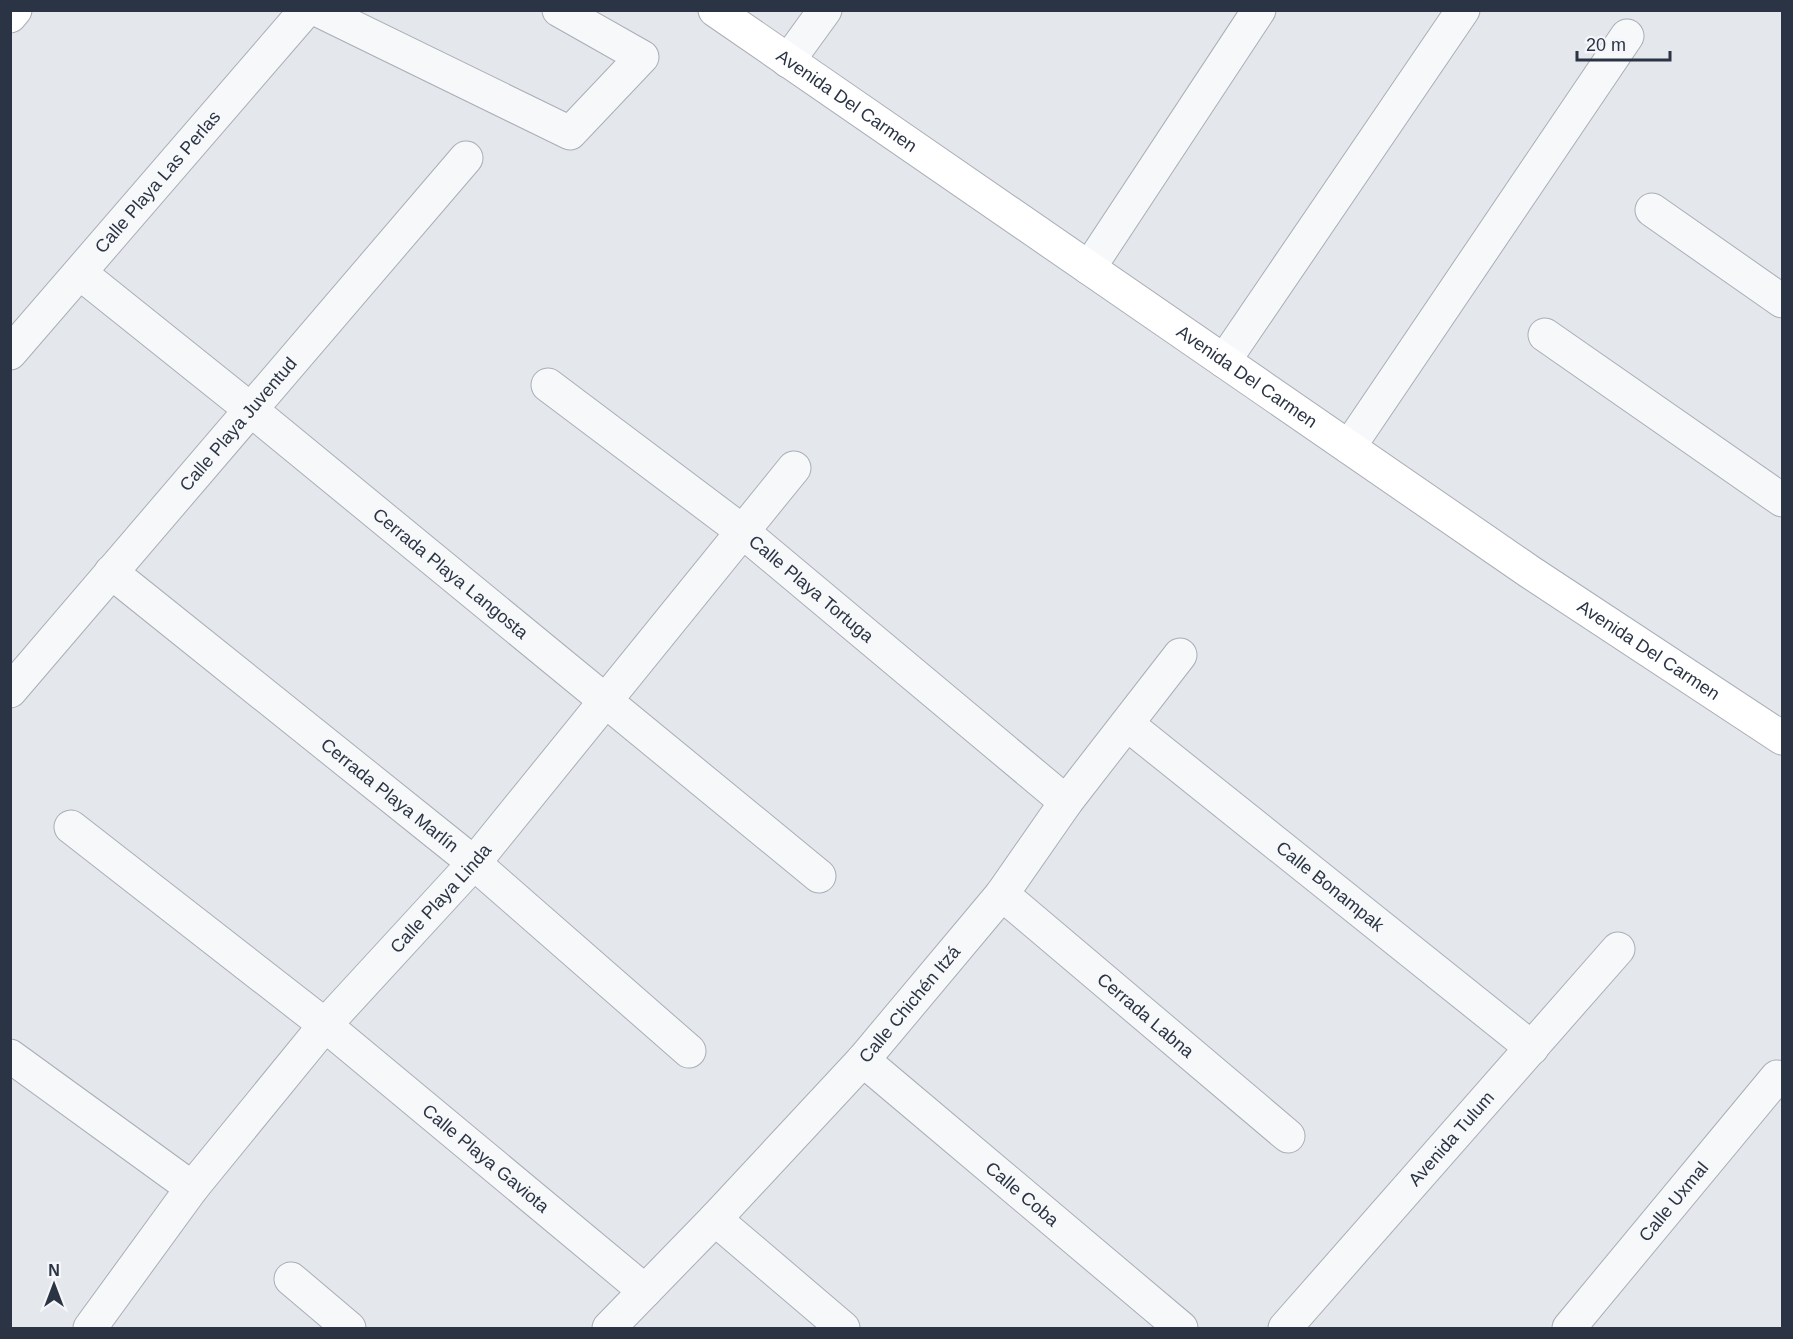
<svg xmlns="http://www.w3.org/2000/svg" width="1793" height="1339" font-family="Helvetica,sans-serif">
	<style>
		.lines { fill: none; stroke-linecap: round; stroke-linejoin: round }
		.minor-casing { stroke: #a9aeb7; stroke-width: 35 }
		.tertiary-casing { stroke: #a9aeb7; stroke-width: 35 }
		.secondary-casing { stroke: #a9aeb7; stroke-width: 35 }
		.minor { stroke: #f7f8fa; stroke-width: 33 }
		.tertiary { stroke: #f7f8fa; stroke-width: 33 }
		.secondary { stroke: #fff; stroke-width: 33 }
		.labels { text-anchor: middle; dominant-baseline: central; stroke-width: 6; stroke-linejoin: round; paint-order: stroke }
		.street-label { font-size: 18px; fill: #2b3445; stroke: #f4f6f9 }
	</style>
	<rect width="100%" height="100%" fill="#e4e7ec"/>
	<g class="lines">
		<!-- minor casing -->
		<g class="minor-casing">
			<g id="minor">
				<path d="M318 10 570 133 642 57 559 10"/>
				<path d="M788 61 825 10"/>
				<path d="M1652 210 1782 301"/>
				<path d="M1089 268 1259 10"/>
				<path id="s1" d="M80 273 250 409 819 876"/>
				<path d="M1545 335 1782 500"/>
				<path id="s2" d="M10 353 306 10"/>
				<path d="M1224 361 1463 10"/>
				<path id="s3" d="M548 385 742 531 1066 802"/>
				<path d="M1349 447 1627 36"/>
				<path id="s4" d="M111 572 474 863 689 1051"/>
				<path id="s5" d="M10 691 466 158"/>
				<path id="s6" d="M1127 724 1532 1048"/>
				<path id="s7" d="M71 827 325 1025 645 1291"/>
				<path id="s8" d="M1002 894 1288 1136"/>
				<path d="M10 1056 192 1188"/>
				<path id="s9" d="M863 1060 1181 1328"/>
				<path d="M715 1219 843 1328"/>
				<path d="M291 1279 349 1328"/>
				<path id="s10" d="M90 1328 192 1188 325 1025 474 863 794 468"/>
				<path id="s11" d="M1285 1328 1618 949"/>
				<path id="s12" d="M1569 1328 1777 1077"/>
			</g>
		</g>
		<!-- tertiary casing -->
		<g class="tertiary-casing">
			<g id="tertiary">
				<path id="s13" d="M609 1328 715 1219 863 1060 1002 894 1066 802 1180 655"/>
			</g>
		</g>
		<!-- secondary casing -->
		<g class="secondary-casing">
			<g id="secondary">
				<path id="s14" d="M715 10 1530 572 1782 738"/>
				<path d="M10 16 15 10"/>
			</g>
		</g>
		<!-- minor -->
		<use href="#minor" class="minor"/>
		<!-- tertiary -->
		<use href="#tertiary" class="tertiary"/>
		<!-- secondary -->
		<use href="#secondary" class="secondary"/>
	</g>
	<g class="labels">
		<!-- street labels -->
		<g class="street-label">
			<text stroke="none"><textPath href="#s14" startOffset="160">Avenida Del Carmen</textPath></text>
			<text stroke="none"><textPath href="#s2" startOffset="226">Calle Playa Las Perlas</textPath></text>
			<text stroke="none"><textPath href="#s14" startOffset="646">Avenida Del Carmen</textPath></text>
			<text stroke="none"><textPath href="#s5" startOffset="351">Calle Playa Juventud</textPath></text>
			<text stroke="none"><textPath href="#s1" startOffset="477">Cerrada Playa Langosta</textPath></text>
			<text stroke="none"><textPath href="#s3" startOffset="333">Calle Playa Tortuga</textPath></text>
			<text stroke="none"><textPath href="#s14" startOffset="1132">Avenida Del Carmen</textPath></text>
			<text stroke="none"><textPath href="#s4" startOffset="357">Cerrada Playa Marlín</textPath></text>
			<text stroke="none"><textPath href="#s6" startOffset="260">Calle Bonampak</textPath></text>
			<text stroke="none"><textPath href="#s10" startOffset="555">Calle Playa Linda</textPath></text>
			<text stroke="none"><textPath href="#s13" startOffset="442">Calle Chichén Itzá</textPath></text>
			<text stroke="none"><textPath href="#s8" startOffset="188">Cerrada Labna</textPath></text>
			<text stroke="none"><textPath href="#s11" startOffset="252">Avenida Tulum</textPath></text>
			<text stroke="none"><textPath href="#s7" startOffset="531">Calle Playa Gaviota</textPath></text>
			<text stroke="none"><textPath href="#s9" startOffset="208">Calle Coba</textPath></text>
			<text stroke="none"><textPath href="#s12" startOffset="164">Calle Uxmal</textPath></text>
		</g>
	</g>
	<!-- border -->
	<rect width="1793" height="1339" fill="none" stroke="#2b3445" stroke-width="24"/>
	<!-- north arrow -->
	<g transform="translate(54 1285)" stroke="#f4f6f9" stroke-width="4.5" paint-order="stroke">
	<path d="M0-4.5L10 22L0 15L-10 22Z" fill="#2b3445"/>
	<text y="-9" font-size="16" font-weight="bold" text-anchor="middle" fill="#2b3445">N</text>
	</g>
	<!-- scale -->
	<path d="M1577 51v9h93v-9" fill="none" stroke="#2b3445" stroke-width="3"/>
	<text x="1586" y="51" font-size="18" fill="#2b3445" stroke="#f4f6f9" stroke-width="4.5" paint-order="stroke">20 m</text>
</svg>
